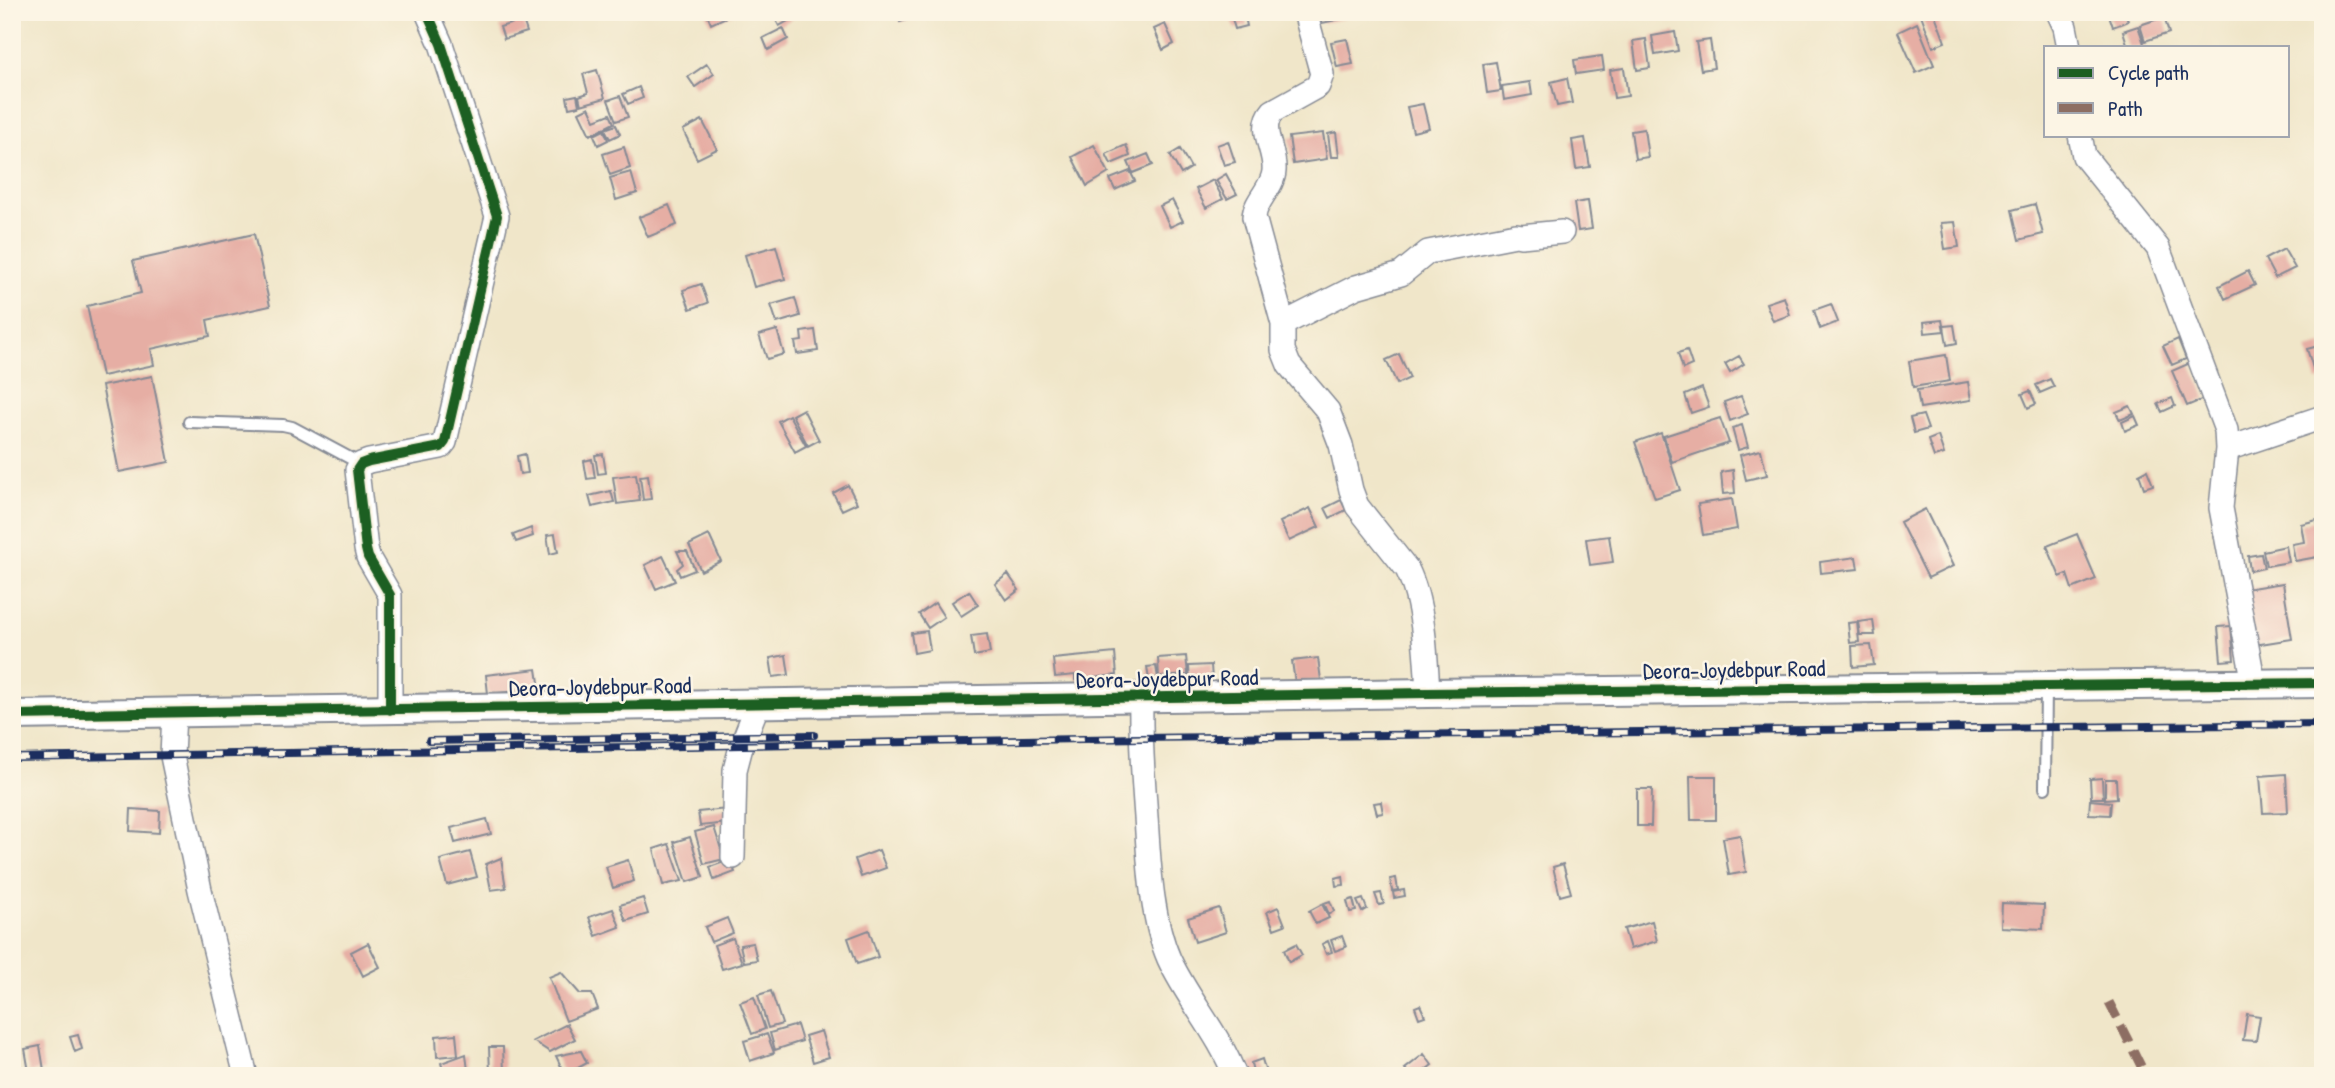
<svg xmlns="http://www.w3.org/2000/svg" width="2335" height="1088" font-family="'Patrick Hand',sans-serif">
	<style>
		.building { fill: #e6aea4 }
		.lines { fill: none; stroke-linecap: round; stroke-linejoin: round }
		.service-casing { stroke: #868a94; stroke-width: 14 }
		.minor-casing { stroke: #868a94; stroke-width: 26 }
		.tertiary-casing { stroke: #868a94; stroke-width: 32 }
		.service { stroke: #fff; stroke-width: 10 }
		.minor { stroke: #fff; stroke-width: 23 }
		.tertiary { stroke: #fff; stroke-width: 28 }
		.rail-casing { stroke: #1b2f5e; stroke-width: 8 }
		.rail { stroke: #fcf5e5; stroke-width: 5; stroke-dasharray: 16; stroke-linecap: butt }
		.quiet { stroke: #8d6e63; stroke-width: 9; stroke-dasharray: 18 9; stroke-linecap: butt }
		.cycleway-casing { stroke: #fcf5e5; stroke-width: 15 }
		.cycleway { stroke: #1b5e20; stroke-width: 10 }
		.labels { text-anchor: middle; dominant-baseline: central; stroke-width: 5; stroke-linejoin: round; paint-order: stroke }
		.street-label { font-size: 23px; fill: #1b2f5e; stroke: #fcf5e5 }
	</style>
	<rect width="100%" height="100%" fill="#fcf5e5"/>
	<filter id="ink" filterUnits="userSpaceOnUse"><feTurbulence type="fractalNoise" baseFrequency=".0143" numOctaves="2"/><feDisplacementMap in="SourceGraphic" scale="14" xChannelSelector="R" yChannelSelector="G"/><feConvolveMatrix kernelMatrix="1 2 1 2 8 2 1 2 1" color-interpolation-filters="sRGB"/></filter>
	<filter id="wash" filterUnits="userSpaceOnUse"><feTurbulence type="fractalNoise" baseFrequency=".00686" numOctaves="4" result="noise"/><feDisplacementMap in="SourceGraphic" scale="28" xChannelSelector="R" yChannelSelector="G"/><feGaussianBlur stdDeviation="1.57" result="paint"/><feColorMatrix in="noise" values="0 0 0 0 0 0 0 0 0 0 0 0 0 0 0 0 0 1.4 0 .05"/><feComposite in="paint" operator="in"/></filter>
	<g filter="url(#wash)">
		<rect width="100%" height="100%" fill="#f0e6c9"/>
		<g id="blocks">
			<!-- building -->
			<path class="building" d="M706 12H737L711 24Z
				M772 12H804L779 26Z
				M897 12H928L929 13 900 22Z
				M1230 12H1244L1247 26 1235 29Z
				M1320 12H1368L1369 13 1322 23Z
				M1920 12H1934L1945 42 1933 47Z
				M2108 12H2125L2128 21 2113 27Z
				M2164 17 2169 33 2145 41 2140 25Z
				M523 20 527 32 504 39 500 27Z
				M1917 23 1934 65 1916 73 1898 32Z
				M1165 24 1174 44 1163 50 1154 29Z
				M2138 26 2145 47H2128L2123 31Z
				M783 28 788 39 768 50 763 38Z
				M1675 32 1678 51 1655 55 1652 36Z
				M1347 39 1353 64 1337 67 1331 42Z
				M1646 39 1650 68 1637 70 1633 41Z
				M1710 40 1714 68 1701 70 1696 42Z
				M1602 56 1604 70 1576 74 1574 60Z
				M1496 62 1501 91 1487 93 1483 64Z
				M707 64 714 74 695 87 688 77Z
				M1624 68 1628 96 1614 98 1610 70Z
				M597 70 605 98 581 105 579 96 588 93 583 74Z
				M1567 78 1572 103 1557 106 1551 82Z
				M1530 82 1532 95 1504 100 1502 86Z
				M639 87 643 98 628 104 623 94Z
				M577 95 579 106 569 108 567 97Z
				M620 96 628 117 616 121 608 100Z
				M1423 104 1429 128 1413 132 1407 107Z
				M589 107 595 120 610 114 614 123 590 135 579 112Z
				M702 120 717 149 697 159 683 130Z
				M616 125 620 134 610 139 605 129Z
				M1644 129 1648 157 1635 159 1631 131Z
				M604 130 608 140 598 145 594 135Z
				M1336 132 1339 157H1331L1328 134Z
				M1323 133 1327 159 1293 164 1289 137Z
				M1585 138 1590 167 1576 169 1572 140Z
				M1228 141 1235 162 1224 165 1217 145Z
				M1094 145 1109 173 1087 186 1072 157Z
				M1126 145 1130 156 1111 164 1106 154Z
				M624 147 630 168 610 175 603 154Z
				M1180 149 1191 168 1181 174 1170 155Z
				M1148 154 1153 165 1133 173 1128 162Z
				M1130 171 1135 181 1115 190 1110 179Z
				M631 172 637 193 616 200 610 178Z
				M1226 174 1237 194 1227 199 1216 180Z
				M1213 180 1223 199 1206 208 1196 189Z
				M1172 200 1183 221 1170 227 1160 206Z
				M1588 201 1592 229 1578 231 1574 203Z
				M2035 204 2043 234 2019 240 2012 210Z
				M669 205 677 225 648 237 639 217Z
				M1955 222 1959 247 1945 249 1941 223Z
				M254 234 270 306 207 320 210 336 151 349 154 365 102 376 87 306 141 293 133 261Z
				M776 246 785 279 754 287 745 255Z
				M2284 249 2295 268 2275 278 2265 259Z
				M2248 271 2255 285 2225 299 2219 286Z
				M701 284 708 303 690 309 683 290Z
				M1784 297 1790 315 1773 321 1766 303Z
				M795 298 800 316 777 323 771 305Z
				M1831 304 1838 322 1820 329 1814 310Z
				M1942 320 1944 331 1925 333 1924 322Z
				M1954 325 1957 343 1947 345 1944 326Z
				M777 330 784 354 767 359 759 335Z
				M815 330 818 351 797 354 795 342 802 341 801 332Z
				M2178 339 2186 359 2172 365 2163 346Z
				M2322 345 2323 379 2317 381 2307 349Z
				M1687 350 1692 365 1683 369 1678 353Z
				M1399 354 1410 378 1397 384 1386 360Z
				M1946 355 1950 381 1913 387 1909 361Z
				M1739 356 1744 364 1730 373 1725 364Z
				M2190 363 2206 398 2187 406 2172 371Z
				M152 376 169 462 119 472 102 386Z
				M2050 379 2054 387 2040 393 2036 385Z
				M1968 382 1971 400 1920 408 1917 390Z
				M1702 388 1709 407 1691 413 1685 395Z
				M2030 391 2036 404 2028 408 2022 394Z
				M1741 396 1748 414 1730 421 1724 402Z
				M2172 398 2175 406 2162 412 2158 404Z
				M2130 406 2134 414 2120 420 2116 412Z
				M803 409 819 440 808 446 792 415Z
				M789 415 806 446 795 452 778 421Z
				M1923 415 1928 429 1914 433 1910 418Z
				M2135 416 2139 425 2125 431 2122 422Z
				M1720 418 1729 443 1672 462 1664 436Z
				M1742 425 1748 447 1738 450 1732 428Z
				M1661 433 1680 490 1655 498 1635 442Z
				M1938 436 1944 454 1934 457 1928 440Z
				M1761 450 1767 475 1746 480 1740 455Z
				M525 454 528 473 520 474 517 456Z
				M603 454 606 473 598 474 595 455Z
				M592 459 595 478 587 479 584 461Z
				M1733 470 1735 493 1723 494 1721 472Z
				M2147 470 2153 485 2144 488 2139 474Z
				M636 474 640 501 617 504 613 477Z
				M648 475 651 499 643 500 640 476Z
				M848 485 857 503 842 510 833 493Z
				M611 491 614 502 592 507 589 496Z
				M1732 499 1737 529 1703 535 1698 504Z
				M1341 500 1346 510 1330 518 1325 508Z
				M1310 508 1319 527 1289 541 1280 522Z
				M1925 509 1953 566 1928 578 1900 522Z
				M2317 520 2323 556 2295 561 2292 544 2304 542 2301 524Z
				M531 528 533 536 516 542 513 535Z
				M555 534 558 552 550 554 547 535Z
				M2077 534 2096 579 2072 589 2067 574 2060 577 2047 546Z
				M709 535 721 561 701 571 689 545Z
				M1609 536 1613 562 1590 565 1586 539Z
				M2286 546 2289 562 2266 566 2263 551Z
				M677 551H687L695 570 680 576 677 569 683 564Z
				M2261 554 2264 568 2250 571 2248 556Z
				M663 556 675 581 656 589 645 565Z
				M1856 557 1858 569 1821 573 1820 562Z
				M1008 574 1019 590 1006 600 995 584Z
				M2283 583 2292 639 2254 645 2245 589Z
				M969 591 978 605 961 616 952 602Z
				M935 603 944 617 928 628 919 614Z
				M1873 620 1875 635H1860L1858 622Z
				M1857 622 1859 642 1850 643 1848 623Z
				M2231 626 2234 660 2221 661 2218 627Z
				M927 631 930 650 914 653 911 633Z
				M987 634 990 653 974 656 971 636Z
				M1871 645 1874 665 1853 667 1852 646Z
				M1115 653 1117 675 1075 680V675L1055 677 1053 659Z
				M786 655 789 675 773 677 770 658Z
				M1186 656 1188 675 1159 677 1158 658Z
				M1318 658 1321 680 1295 683 1292 661Z
				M1211 665 1212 680 1190 682 1189 666Z
				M1156 666 1158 678 1149 680 1147 667Z
				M537 669 540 689 488 694 486 675Z
				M2286 774 2288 812 2263 813 2260 776Z
				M1690 776H1716V820H1691Z
				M2102 778 2103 798H2091L2090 779Z
				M2105 779H2116L2117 798 2105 799Z
				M1637 789H1652L1651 826H1637Z
				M2090 800 2111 802 2110 815 2089 814Z
				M1381 802 1383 813 1377 814 1374 803Z
				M131 809 160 811 159 833 130 831Z
				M727 809 728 823 700 826 698 812Z
				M487 819 491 834 455 843 451 828Z
				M714 827 724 859 704 864 695 832Z
				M1740 835 1746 872 1729 875 1723 838Z
				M690 837 703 877 687 882 674 842Z
				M669 844 682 881 663 885 654 849Z
				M879 850 886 868 861 877 855 859Z
				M470 852 477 877 447 885 440 860Z
				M501 858 506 888 491 890 486 864Z
				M628 860 634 881 613 888 606 867Z
				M730 860 735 872 714 880 710 867Z
				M1563 864 1571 893 1560 896 1553 867Z
				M1343 876 1344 885 1336 886 1335 878Z
				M1396 878 1398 890 1392 891 1390 879Z
				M1404 890 1405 896 1394 898 1393 892Z
				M1381 893 1384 904 1379 905 1375 894Z
				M643 898 648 914 626 921 620 905Z
				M1353 899 1356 911 1350 912 1347 901Z
				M1363 899 1367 909 1362 912 1357 901Z
				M1330 901 1334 911 1329 914 1324 903Z
				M2002 903 2044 905 2043 929 2001 927Z
				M1322 904 1329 918 1316 924 1309 911Z
				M1278 907 1285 925 1274 929 1267 912Z
				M1219 908 1226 932 1195 942 1188 918Z
				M613 909 620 927 596 936 589 917Z
				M727 918 733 933 711 942 705 927Z
				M1652 921 1657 941 1630 949 1624 929Z
				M869 930 878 957 857 964 848 938Z
				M1342 936 1346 947 1335 951 1331 940Z
				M733 938 742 963 722 969 714 945Z
				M1328 941 1332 952 1326 954 1322 944Z
				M368 943 380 967 363 976 351 952Z
				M753 943 757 960 744 962 740 945Z
				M1296 944 1302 955 1289 962 1284 950Z
				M561 972 580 994H592L598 1009 566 1021 549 977Z
				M771 991 782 1024 768 1028 758 995Z
				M754 997 765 1029 752 1034 740 1002Z
				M1420 1005 1425 1016 1419 1018 1415 1007Z
				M2247 1014 2260 1016 2256 1041 2243 1040Z
				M567 1024 575 1039 550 1052 533 1041Z
				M797 1025 802 1041 775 1050 770 1033Z
				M821 1031 829 1057 813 1062 805 1036Z
				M456 1034 458 1055 437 1057 436 1036Z
				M767 1034 774 1053 750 1061 744 1041Z
				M78 1035 82 1049 75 1052 70 1037Z
				M40 1046 44 1070 29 1072 25 1049Z
				M489 1047H503L504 1072 490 1073Z
				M581 1051 587 1063 565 1075 556 1056Z
				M466 1054 468 1071 454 1076H445L441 1063Z
				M1424 1054 1432 1065 1418 1076H1411L1405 1069Z
				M1262 1059 1267 1076H1254L1251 1063Z"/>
		</g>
	</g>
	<g filter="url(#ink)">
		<use href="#blocks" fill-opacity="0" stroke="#868a94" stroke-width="2"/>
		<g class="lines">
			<!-- service casing -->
			<g class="service-casing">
				<path id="service" d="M189 422 283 425 292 427 361 464
					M2045 788 2046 686"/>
			</g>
			<!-- minor casing -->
			<g class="minor-casing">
				<path id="minor" d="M1305 12 1322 74 1318 86 1273 111C1257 129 1276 150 1274 171 1273 188 1255 200 1254 217L1283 324V350L1289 365 1328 411 1341 445 1351 490 1357 506 1407 569C1424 603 1426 656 1428 693
					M2058 12 2065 27 2069 47
					M2080 135 2084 156 2158 248 2226 430 2227 449 2221 508 2254 684
					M1283 324 1356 287 1401 274 1428 252 1516 235 1521 236 1562 232
					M2227 449 2323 417
					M1141 699C1140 739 1143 778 1146 817 1149 862 1151 918 1169 959 1188 1000 1220 1035 1235 1076
					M390 710V595L368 557 366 549 357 470 361 464 369 461 441 447 445 442 497 216 441 44 427 12
					M174 713 172 756 200 890 246 1076
					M733 857 735 770 741 747 758 704"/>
			</g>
			<!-- tertiary casing -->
			<g class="tertiary-casing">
				<path id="tertiary" d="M12 715 1428 693 2323 683"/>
			</g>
			<!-- service -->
			<use href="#service" class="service"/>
			<!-- minor -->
			<use href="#minor" class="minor"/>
			<!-- tertiary -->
			<use href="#tertiary" class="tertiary"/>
			<!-- rail casing -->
			<g class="rail-casing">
				<path id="rail" d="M429 741 814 735
					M12 758 1141 738 2323 724"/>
			</g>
			<!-- rail -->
			<use href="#rail" class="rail"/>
			<!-- quiet -->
			<path class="quiet" d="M2109 1002 2146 1076"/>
			<!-- cycleway casing -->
			<g class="cycleway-casing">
				<path id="cycleway" d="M390 710V595L368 557 366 549 357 470 361 464 369 461 441 447 445 442 497 216 441 44 427 12
					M12 715 1428 693 2323 683"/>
			</g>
			<!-- cycleway -->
			<use href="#cycleway" class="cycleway"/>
		</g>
	</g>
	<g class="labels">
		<!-- street labels -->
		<g class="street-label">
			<text transform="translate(1734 669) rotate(-1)">Deora-Joydebpur Road</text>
			<text transform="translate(1167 678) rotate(-1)">Deora-Joydebpur Road</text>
			<text transform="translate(600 686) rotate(-1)">Deora-Joydebpur Road</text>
		</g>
	</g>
	<!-- margin -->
	<rect width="2335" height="1088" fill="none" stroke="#fcf5e5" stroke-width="42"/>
	<!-- legend -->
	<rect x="2044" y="46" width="245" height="91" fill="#fcf5e5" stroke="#a2a6af" stroke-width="2"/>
	<rect x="2058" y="68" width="35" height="10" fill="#1b5e20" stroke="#a2a6af" stroke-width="2"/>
	<text x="2108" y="80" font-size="21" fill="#1b2f5e">Cycle path</text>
	<rect x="2058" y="103" width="35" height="10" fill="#8d6e63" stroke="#a2a6af" stroke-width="2"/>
	<text x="2108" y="116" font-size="21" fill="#1b2f5e">Path</text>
</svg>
